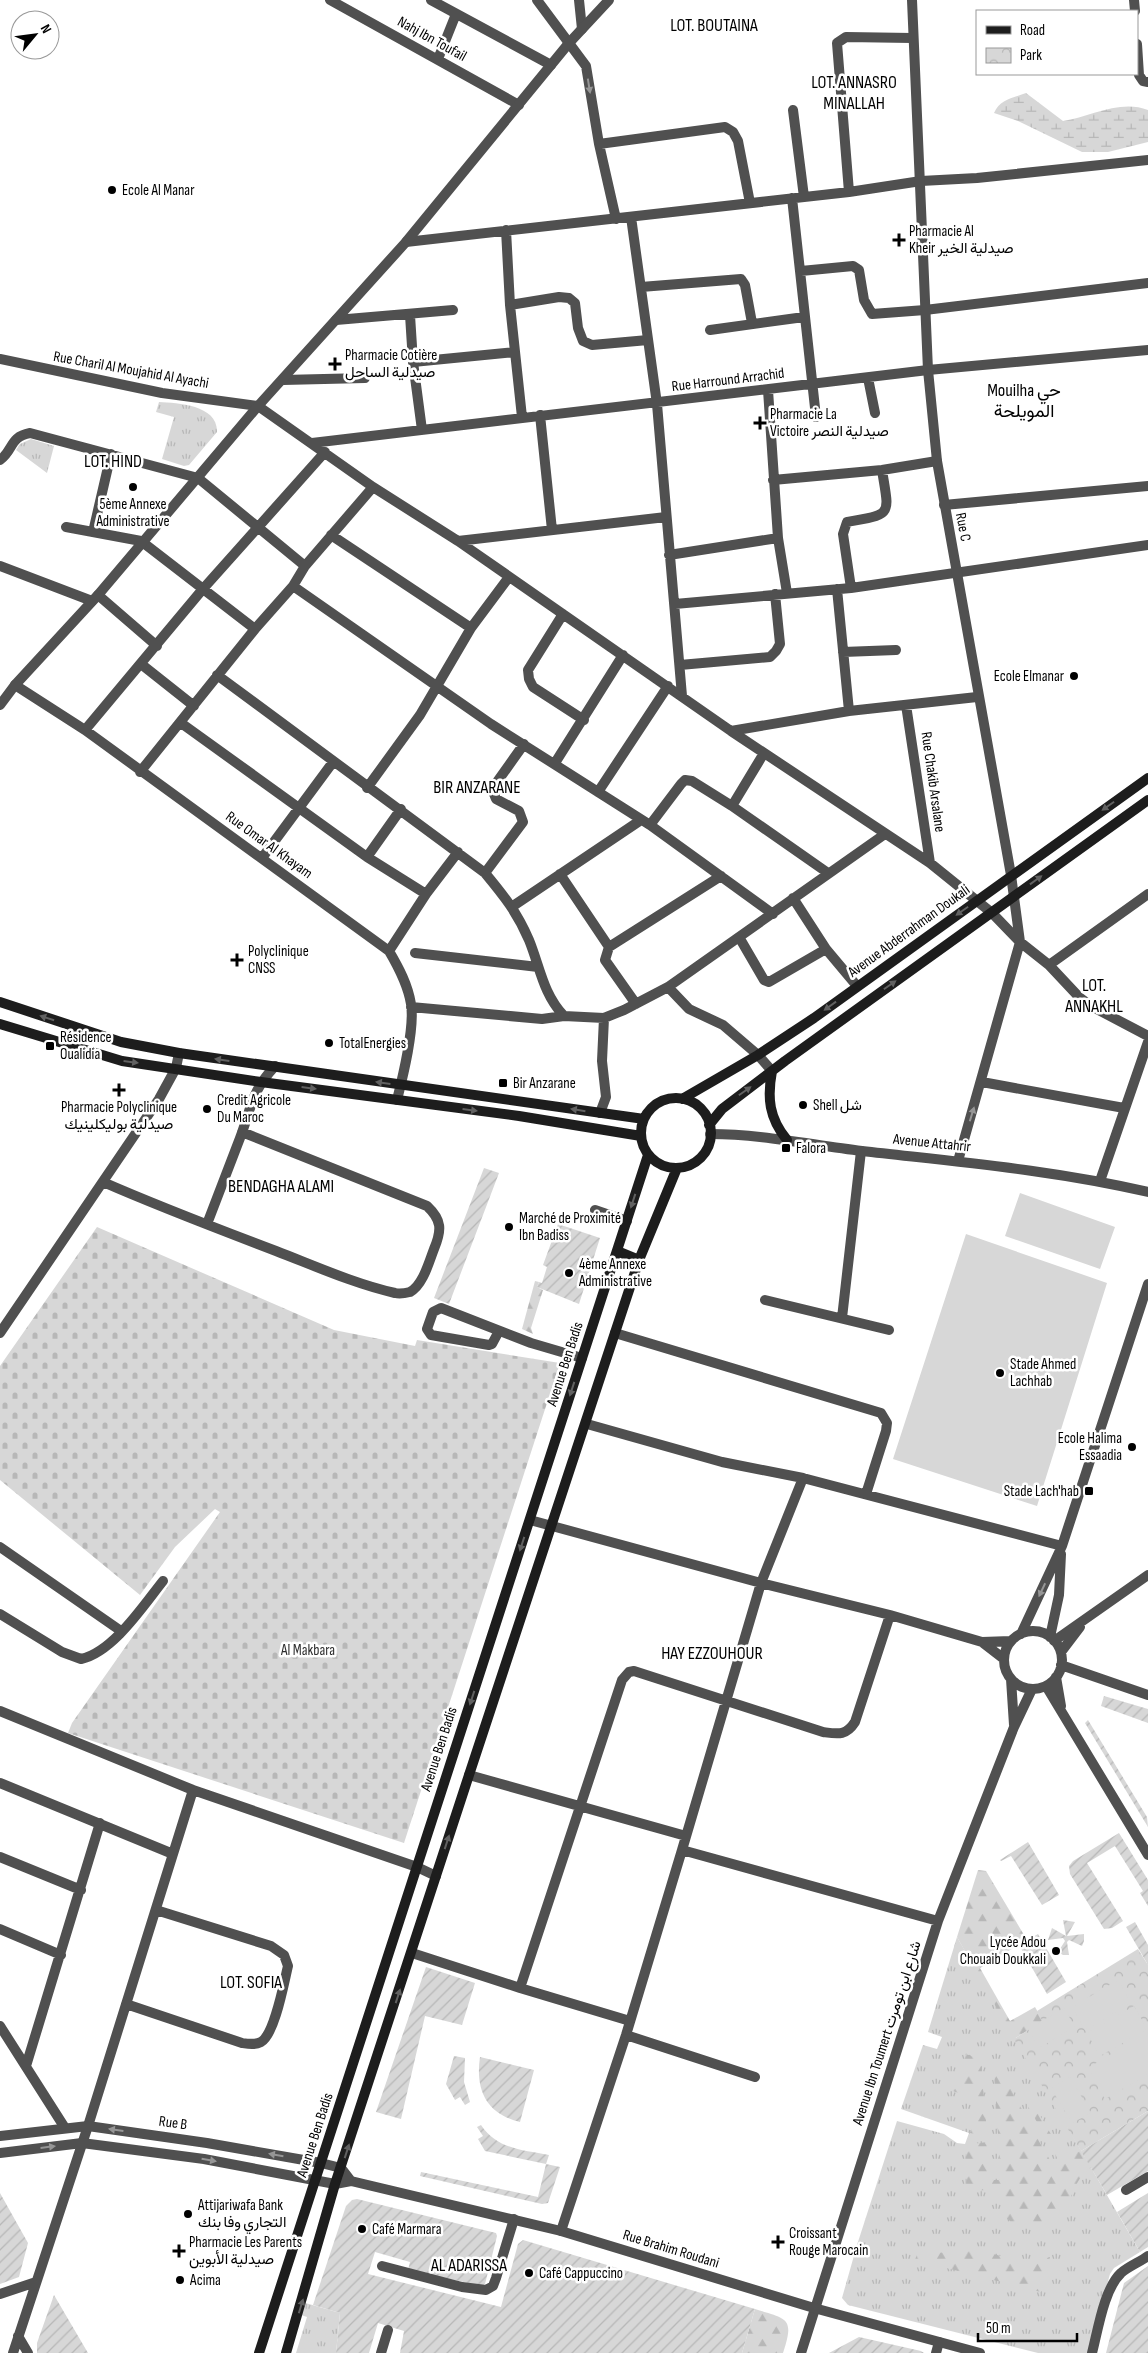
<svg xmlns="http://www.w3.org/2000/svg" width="1148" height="2353" font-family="'Sofia Sans Condensed',Vazirmatn,sans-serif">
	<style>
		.grass { fill: url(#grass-tufts) }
		.forest { fill: url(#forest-firs) }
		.wetland { fill: url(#wetland-marsh) }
		.cemetery { fill: url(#cemetery-stones) }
		.park { fill: url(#park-crowns) }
		.garden { fill: url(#garden-furrows) }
		.pitch { fill: #d7d7d7 }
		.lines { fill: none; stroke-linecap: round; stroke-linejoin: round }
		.minor { stroke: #505050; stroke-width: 10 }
		.tertiary { stroke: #505050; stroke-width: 10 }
		.secondary { stroke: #1d1d1d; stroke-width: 10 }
		.oneway { fill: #969696 }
		.oneway2 { fill: #616161 }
		.poi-dot { fill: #000; stroke: #fff; stroke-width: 2 }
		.labels { text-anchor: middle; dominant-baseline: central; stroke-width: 5; stroke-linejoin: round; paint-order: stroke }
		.street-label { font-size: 15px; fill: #000; stroke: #fff }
		.poi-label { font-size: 15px; fill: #000; stroke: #fff; text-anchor: start }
		.park-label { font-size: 15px; fill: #2e2e2e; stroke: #fff }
		.quarter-label { font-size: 18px; fill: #000; stroke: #fff }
	</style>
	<defs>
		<pattern id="grass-tufts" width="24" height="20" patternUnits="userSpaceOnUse" patternTransform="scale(1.25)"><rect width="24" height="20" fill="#d7d7d7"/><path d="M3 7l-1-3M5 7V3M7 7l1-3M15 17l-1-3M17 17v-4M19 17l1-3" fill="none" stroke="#b7b7b7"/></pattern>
		<pattern id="forest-firs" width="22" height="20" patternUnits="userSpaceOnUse" patternTransform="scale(1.25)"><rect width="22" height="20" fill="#d7d7d7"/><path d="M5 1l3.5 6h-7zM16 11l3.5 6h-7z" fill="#b7b7b7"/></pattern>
		<pattern id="wetland-marsh" width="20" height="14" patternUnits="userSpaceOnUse" patternTransform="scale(1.25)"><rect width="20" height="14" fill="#d7d7d7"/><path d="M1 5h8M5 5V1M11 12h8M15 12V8" fill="none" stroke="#b7b7b7"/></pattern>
		<pattern id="cemetery-stones" width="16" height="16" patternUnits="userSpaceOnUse" patternTransform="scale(1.25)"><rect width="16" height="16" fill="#d7d7d7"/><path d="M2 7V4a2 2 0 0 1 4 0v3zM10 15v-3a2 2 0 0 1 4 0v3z" fill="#b7b7b7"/></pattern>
		<pattern id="park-crowns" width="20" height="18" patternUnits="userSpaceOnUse" patternTransform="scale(1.25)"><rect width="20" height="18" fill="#d7d7d7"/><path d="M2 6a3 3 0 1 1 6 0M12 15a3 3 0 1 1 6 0" fill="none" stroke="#b7b7b7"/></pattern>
		<pattern id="garden-furrows" width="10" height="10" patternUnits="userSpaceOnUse" patternTransform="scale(1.25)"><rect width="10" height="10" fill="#d7d7d7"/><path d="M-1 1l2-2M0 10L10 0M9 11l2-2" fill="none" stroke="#b7b7b7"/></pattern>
	</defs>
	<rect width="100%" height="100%" fill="#fff"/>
	<!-- grass -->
	<path class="grass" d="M159 402C178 403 218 405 217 432L189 465 184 466 162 459 174 417 156 412Z
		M31 439 54 446 47 473 16 450 20 444Z
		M957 1937 1140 2252 1114 2268 1110 2274 1088 2353H1038L848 2305 842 2298 857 2245 897 2121 944 2134 957 2143 965 2144 969 2133 901 2109 923 2045 937 2049 942 2037 928 2032Z
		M302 2302 340 2313 336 2353H296L307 2317 298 2314Z"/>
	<!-- forest -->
	<path class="forest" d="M535 1281 539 1282 537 1287 543 1290 531 1328 533 1334 522 1329Z
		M978 1870 986 1871 1027 1940 980 1968 1010 2021 1035 2007 1043 2021 1014 2039 957 1937Z
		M966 2054 979 2059 981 2065 987 2132 978 2135 970 2133 979 2104 975 2102 976 2099 953 2091Z
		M993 2057 1051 2162 1054 2164 1059 2161 1025 2101 1030 2098 1060 2150 1069 2155 1081 2151 1091 2167C1072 2181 1072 2203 1059 2221L1029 2226 1012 2224 1004 2213V2201H989L988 2190 967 2191 965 2145 987 2142 992 2180H1001Z
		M967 2251 986 2252 1028 2263 1050 2257 1041 2292 915 2260 917 2254Z
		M755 2309C787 2319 795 2317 783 2353H742Z"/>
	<!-- wetland -->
	<path class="wetland" d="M1026 93 1063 121C1090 117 1120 99 1148 110V142L1108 152H1082L1018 121 994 113C1000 99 1013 98 1026 93Z"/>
	<!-- cemetery -->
	<path class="cemetery" d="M97 1227 334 1330 415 1346 417 1340 560 1363 404 1843 68 1733 72 1723 220 1512 215 1509 175 1547 140 1595 0 1480V1366Z"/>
	<!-- park -->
	<path class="park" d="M1138 1949 1148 1965V2111L1081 2151 1014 2039 1042 2021 1037 2011Z"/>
	<!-- garden -->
	<path class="garden" d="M484 1168 499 1173 449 1304 434 1298Z
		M558 1224 600 1238 579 1304 537 1287 539 1282 542 1283 547 1267 543 1265Z
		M1104 1696 1148 1709V1723L1101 1706Z
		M1088 1720 1147 1817 1148 1827 1085 1723Z
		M1119 1833 1148 1880V1906L1140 1893 1143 1891 1115 1846 1087 1863 1123 1921 1112 1928 1104 1929 1070 1874 1069 1866 1073 1861Z
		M1028 1842 1059 1895 1042 1905 1011 1856 1001 1861 1000 1860Z
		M1063 1920 1075 1922 1067 1936 1084 1934V1941L1082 1946 1069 1940 1067 1942 1069 1955H1063L1058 1952 1065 1941 1063 1938 1048 1940 1052 1928 1066 1936Z
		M1135 1922 1148 1945V1965L1126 1927Z
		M1038 1934 1066 1982 1047 1994 1019 1945Z
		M426 1967 475 1983 462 2025 425 2016 401 2119 376 2112Z
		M454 2056 465 2058 464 2082 470 2102 465 2105 460 2097 455 2100 446 2084Z
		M480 2057 534 2070 520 2122C487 2114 475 2091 480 2057Z
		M1148 2111V2171L1107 2195 1081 2151Z
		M481 2125C497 2149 522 2150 549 2155L546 2164 560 2167 548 2203 542 2204 420 2176 421 2172 538 2197 546 2164 485 2151 478 2139 483 2136 477 2127Z
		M0 2193 28 2243 19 2277 0 2284Z
		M1148 2193V2247L1140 2252 1117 2212Z
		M357 2199 496 2233 497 2236 485 2284 482 2286 408 2270 410 2262 375 2252 368 2274 501 2307 518 2244 523 2240 755 2309 742 2353H400L404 2331 378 2323 369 2353H336L340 2313 313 2305 346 2206 352 2200Z
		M1148 2266V2353H1106L1124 2283Z
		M54 2295 88 2353H37V2343Z
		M859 2337 921 2351 924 2353H829Z"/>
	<!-- pitch -->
	<path class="pitch" d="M1020 1193 1115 1227 1100 1269 1005 1236Z
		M966 1234 1107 1283 1037 1506 893 1459Z
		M1118 1980 1131 2003 1085 2030 1072 2007Z
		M1134 2006 1147 2029 1100 2056 1087 2033Z
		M1064 2008 1075 2027 1039 2048 1028 2029Z
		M1148 2032V2074L1105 2099 1088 2068Z
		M1070 2077 1091 2113 1072 2123 1051 2088Z"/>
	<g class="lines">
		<!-- minor -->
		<path class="minor" d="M330 0 519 105
			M431 0 551 65
			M537 0 586 66 599 144 616 219
			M579 0 582 29
			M1134 0 1135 11
			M1137 44 1139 75 1143 81 1148 82
			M438 59 456 14
			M793 110 804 197
			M599 144 725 127 733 132 738 141 750 203
			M849 192 837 43 846 37 912 38
			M792 198 816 417
			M631 217 657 404 682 696
			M506 230 510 305 522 417
			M406 242 849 192 921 181 977 178 1148 160
			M801 271 853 266 859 270 864 300 872 314 925 310 1148 283
			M641 287 741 279 745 285 752 323
			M510 305 559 297 569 298 575 303 578 328 583 341 592 345 648 340
			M410 315 413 362 422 430
			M336 320 453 310
			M710 330 804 317
			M0 359 162 393 258 406 373 487 458 541 731 731 930 863 992 913 1020 942 1049 965 1079 997 1091 1006 1148 1036
			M413 362 515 352
			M868 378 875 413
			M283 380 365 378
			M768 390 778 538 787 593
			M540 415 552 530
			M312 443 928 370 1148 350
			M0 460C14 450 9 437 30 433L198 478 305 566
			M773 480 882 470 937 461
			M944 505 1148 486
			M66 527 141 541 255 629
			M93 532 111 454
			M331 535 471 628
			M458 541 666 517
			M669 555 778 538
			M0 566 92 601
			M293 586 491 724 650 825 773 914
			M851 588 843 534 847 522C894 514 889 515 882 470
			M837 589 849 711
			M98 595 157 646
			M675 604 851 588 1148 545
			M563 614 528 670 529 679 533 687 584 720
			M843 652 896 650
			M141 664 194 706
			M680 665 770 657 776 651 780 644 775 594
			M217 675 485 873C504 896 517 912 529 940 540 967 543 994 564 1016L604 1018 624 1010 668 987 885 834
			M15 685 85 730 389 951C399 968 408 985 411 1004 415 1028 403 1076 397 1100
			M906 705 930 863
			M181 723 367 857 426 894
			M85 730 202 590 325 452
			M731 731 849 711 977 697
			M555 763 623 655
			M140 772 255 629 293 586 305 566 373 487
			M367 788 420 715 471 628 509 577
			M598 792 668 686
			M732 806 764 753
			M650 825 681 784 685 780 692 781 732 806 828 873
			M367 857 401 809
			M262 858 333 762
			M485 873 523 822 519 811 496 799 492 789 524 744
			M560 874 609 947
			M793 898 826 949 857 986
			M513 906 641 820
			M739 937 764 980 769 982 826 949
			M389 951 426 894 458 852
			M415 953 538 967
			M1049 965 1148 894
			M668 987 689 1009 723 1025 758 1055 772 1071
			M636 1004 605 960 609 947 721 876
			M411 1007 542 1019 564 1016
			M982 1082 1124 1108
			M600 1113 606 1097 602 1061 604 1018
			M958 1161 1020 942 1011 875
			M1100 1181 1148 1042
			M103 1182C160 1207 218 1229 276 1251 315 1266 355 1284 395 1293 399 1294 406 1293 410 1292 423 1285 429 1262 434 1249 442 1230 442 1220 427 1206L242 1132
			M595 1210 627 1221
			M207 1224C218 1195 229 1166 240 1138 252 1106 251 1092 275 1066
			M765 1300 889 1330
			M842 1318 861 1151
			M499 1331 492 1344 489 1345 431 1335 427 1329 433 1312 441 1308 531 1343 582 1358
			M0 1333 159 1099 176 1068 179 1053
			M615 1333 881 1413 887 1423 886 1431 866 1494
			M587 1424 722 1462 803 1478 1062 1546
			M530 1520 761 1583 890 1615 982 1642 1011 1641
			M0 1547 121 1631
			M0 1614 62 1652 81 1659C113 1652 143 1606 163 1581
			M1004 1660a29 29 0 1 1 58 0a29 29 0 1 1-58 0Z
			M1021 1634 1062 1546 1148 1284
			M1050 1637 1059 1595 1061 1554
			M1054 1641 1148 1575
			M982 1642 1004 1659
			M1061 1652 1080 1627
			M1061 1665 1148 1695
			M1056 1677 1061 1706
			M1011 1679 1014 1725
			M1046 1686 1148 1855
			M0 1711 193 1790 417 1867 436 1876
			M469 1775 686 1836
			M0 1783 173 1854
			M682 1850 761 1583 803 1478
			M0 1857 81 1890
			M0 1929 61 1955
			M412 1953 520 1988
			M126 2004 242 2043C249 2044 255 2045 261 2042 275 2034 284 1982 288 1966L284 1955 271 1946 156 1910
			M630 2021 520 1988 622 1680 629 1672 634 1671 823 1732C838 1734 846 1736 855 1722L890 1615
			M0 2026 65 2128
			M626 2035 755 2077
			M26 2066 100 1823
			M1126 2190 1148 2177
			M561 2231 626 2035 682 1850 938 1921
			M382 2266 462 2287 486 2290 493 2286 496 2278 514 2219
			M0 2294 36 2282
			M18 2336 28 2353
			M13 2353 88 2126 193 1790
			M381 2353 388 2330
			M801 2353 938 1921 1014 1727 1032 1689
			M936 2353 939 2342
			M1092 2353C1098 2330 1104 2289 1121 2273 1129 2266 1140 2262 1148 2256"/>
		<!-- tertiary -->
		<path class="tertiary" d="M912 0 928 370 937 461 1011 875
			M0 705 15 685 98 595 258 406 406 242 569 43 609 0
			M710 1134C762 1134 811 1145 862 1151 958 1162 1054 1170 1148 1192
			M0 2136 88 2126 207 2143 321 2163 341 2168 351 2181
			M0 2153 82 2143 204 2159 335 2184 351 2181 561 2231 814 2308 980 2353"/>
		<!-- secondary -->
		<path class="secondary" d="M0 1002 121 1042 179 1053 644 1119
			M0 1024 122 1061 261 1082 519 1116 641 1136
			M772 1071C767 1098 769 1118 787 1140
			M641 1133a35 35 0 1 1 70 0a35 35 0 1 1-70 0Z
			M682 1099 758 1055 814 1018 1148 778
			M709 1125 722 1109 785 1061 1148 800
			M617 1251 639 1260
			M259 2353 648 1155
			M286 2353 335 2184 469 1775 639 1260 677 1168"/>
	</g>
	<!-- one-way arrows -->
	<defs><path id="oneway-solid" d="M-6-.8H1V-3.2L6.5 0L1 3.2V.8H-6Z" transform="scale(1.25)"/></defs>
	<g class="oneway">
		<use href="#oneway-solid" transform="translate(589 86) rotate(81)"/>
		<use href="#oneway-solid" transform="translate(972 1114) rotate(-73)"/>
		<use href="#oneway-solid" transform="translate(1042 1590) rotate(115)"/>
		<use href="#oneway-solid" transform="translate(116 2130) rotate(-172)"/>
		<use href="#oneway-solid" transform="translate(48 2147) rotate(-7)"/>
		<use href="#oneway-solid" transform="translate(276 2155) rotate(-170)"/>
		<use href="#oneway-solid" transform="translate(209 2160) rotate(10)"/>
	</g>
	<g class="oneway2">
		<use href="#oneway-solid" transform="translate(1108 806) rotate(145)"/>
		<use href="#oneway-solid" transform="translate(1036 880) rotate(-36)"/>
		<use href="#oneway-solid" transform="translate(962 911) rotate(145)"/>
		<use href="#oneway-solid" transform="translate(890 985) rotate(-35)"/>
		<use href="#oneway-solid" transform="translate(830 1006) rotate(144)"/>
		<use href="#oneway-solid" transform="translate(47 1018) rotate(-162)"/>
		<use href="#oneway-solid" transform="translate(222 1060) rotate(-172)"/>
		<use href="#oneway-solid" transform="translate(131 1062) rotate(7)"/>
		<use href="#oneway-solid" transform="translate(383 1083) rotate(-172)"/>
		<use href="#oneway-solid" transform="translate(309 1088) rotate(7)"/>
		<use href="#oneway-solid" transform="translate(745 1091) rotate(-35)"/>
		<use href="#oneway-solid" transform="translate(470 1110) rotate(7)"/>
		<use href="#oneway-solid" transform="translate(578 1110) rotate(-171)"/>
		<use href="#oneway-solid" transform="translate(633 1201) rotate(108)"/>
		<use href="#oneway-solid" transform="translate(572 1389) rotate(108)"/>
		<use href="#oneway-solid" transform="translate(522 1544) rotate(108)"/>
		<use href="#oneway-solid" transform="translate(472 1698) rotate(108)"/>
		<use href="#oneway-solid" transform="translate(447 1842) rotate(-72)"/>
		<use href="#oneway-solid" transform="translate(398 1996) rotate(-72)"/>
		<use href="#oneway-solid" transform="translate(347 2151) rotate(-72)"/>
		<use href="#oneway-solid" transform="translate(301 2306) rotate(-73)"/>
	</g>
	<!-- markers -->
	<g class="poi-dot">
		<circle cx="112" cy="190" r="5"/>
		<path d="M896.5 232.5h5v5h5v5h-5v5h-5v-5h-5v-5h5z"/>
		<path d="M332.5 356.5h5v5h5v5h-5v5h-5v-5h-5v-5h5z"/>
		<path d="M757.5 415.5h5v5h5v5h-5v5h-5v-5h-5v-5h5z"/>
		<circle cx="133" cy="487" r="5"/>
		<circle cx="1074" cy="676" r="5"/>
		<path d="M234.5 952.5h5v5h5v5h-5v5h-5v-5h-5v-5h5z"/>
		<circle cx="329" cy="1043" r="5"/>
		<rect x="45" y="1041" width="10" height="10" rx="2.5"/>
		<rect x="498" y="1078" width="10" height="10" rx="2.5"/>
		<path d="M116.5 1082.5h5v5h5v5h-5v5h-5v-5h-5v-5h5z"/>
		<circle cx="803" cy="1105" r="5"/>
		<circle cx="207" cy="1109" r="5"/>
		<rect x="781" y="1143" width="10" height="10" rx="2.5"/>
		<circle cx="509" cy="1227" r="5"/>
		<circle cx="569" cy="1273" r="5"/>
		<circle cx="1000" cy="1373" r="5"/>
		<circle cx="1132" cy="1447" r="5"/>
		<rect x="1084" y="1486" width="10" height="10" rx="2.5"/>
		<circle cx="1056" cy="1951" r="5"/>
		<circle cx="188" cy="2214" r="5"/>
		<circle cx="362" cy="2229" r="5"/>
		<path d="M775.5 2234.5h5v5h5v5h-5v5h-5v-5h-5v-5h5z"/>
		<path d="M176.5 2243.5h5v5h5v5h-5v5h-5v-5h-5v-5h5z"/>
		<circle cx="529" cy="2273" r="5"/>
		<circle cx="180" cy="2280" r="5"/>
	</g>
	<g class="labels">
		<!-- street labels -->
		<g class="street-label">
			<text transform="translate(432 39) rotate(29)">Nahj Ibn Toufail</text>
			<text transform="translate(131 370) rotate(10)">Rue Charil Al Moujahid Al Ayachi</text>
			<text transform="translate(728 380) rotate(-7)">Rue Harround Arrachid</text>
			<text transform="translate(963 527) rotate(79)">Rue C</text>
			<text transform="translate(933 782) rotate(82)">Rue Chakib Arsalane</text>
			<text transform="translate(269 845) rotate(36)">Rue Omar Al Khayam</text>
			<text transform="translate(909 931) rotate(-36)">Avenue Abderrahman Doukali</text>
			<text transform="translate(932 1143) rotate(6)">Avenue Attahrir</text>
			<text transform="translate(565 1364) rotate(-72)">Avenue Ben Badis</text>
			<text transform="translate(439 1749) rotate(-72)">Avenue Ben Badis</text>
			<text transform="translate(887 2033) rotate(-72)">Avenue Ibn Toumert شارع ابن تومرت</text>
			<text transform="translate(173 2123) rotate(8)">Rue B</text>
			<text transform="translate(315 2135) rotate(-72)">Avenue Ben Badis</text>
			<text transform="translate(671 2249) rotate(17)">Rue Brahim Roudani</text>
		</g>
		<!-- poi labels -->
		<g class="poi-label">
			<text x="122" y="190">Ecole Al Manar</text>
			<text x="909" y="231">Pharmacie Al<tspan x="909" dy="17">Kheir صيدلية الخير</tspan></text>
			<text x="345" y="355">Pharmacie Cotière<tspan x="345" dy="17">صيدلية الساحل</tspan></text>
			<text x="770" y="414">Pharmacie La<tspan x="770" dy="17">Victoire صيدلية النصر</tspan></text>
			<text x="133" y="504" text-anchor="middle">5ème Annexe<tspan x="133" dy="17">Administrative</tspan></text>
			<text x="1064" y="676" text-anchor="end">Ecole Elmanar</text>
			<text x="248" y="951">Polyclinique<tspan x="248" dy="17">CNSS</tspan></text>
			<text x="60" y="1037">Résidence<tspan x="60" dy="17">Oualidia</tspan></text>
			<text x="339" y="1043">TotalEnergies</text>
			<text x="513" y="1083">Bir Anzarane</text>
			<text x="217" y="1100">Credit Agricole<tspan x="217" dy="17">Du Maroc</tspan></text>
			<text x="813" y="1105">Shell شل</text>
			<text x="119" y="1107" text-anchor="middle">Pharmacie Polyclinique<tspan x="119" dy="17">صيدلية بوليكلينيك</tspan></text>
			<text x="796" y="1148">Falora</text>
			<text x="519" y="1218">Marché de Proximité<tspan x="519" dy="17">Ibn Badiss</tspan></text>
			<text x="579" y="1264">4ème Annexe<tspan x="579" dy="17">Administrative</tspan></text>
			<text x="1010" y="1364">Stade Ahmed<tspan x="1010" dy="17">Lachhab</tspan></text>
			<text x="1122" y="1438" text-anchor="end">Ecole Halima<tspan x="1122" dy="17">Essaadia</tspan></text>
			<text x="1079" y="1491" text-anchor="end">Stade Lach'hab</text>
			<text x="1046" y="1942" text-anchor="end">Lycée Adou<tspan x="1046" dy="17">Chouaib Doukkali</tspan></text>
			<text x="198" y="2205">Attijariwafa Bank<tspan x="198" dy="17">التجاري وفا بنك</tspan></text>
			<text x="372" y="2229">Café Marmara</text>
			<text x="789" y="2233">Croissant<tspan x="789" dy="17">Rouge Marocain</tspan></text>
			<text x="189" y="2242">Pharmacie Les Parents<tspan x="189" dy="17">صيدلية الأبوين</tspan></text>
			<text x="539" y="2273">Café Cappuccino</text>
			<text x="190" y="2280">Acima</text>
		</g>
		<!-- park labels -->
		<g class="park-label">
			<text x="308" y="1650">Al Makbara</text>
		</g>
		<!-- quarter labels -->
		<g class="quarter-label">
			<text x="714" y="25">LOT. BOUTAINA</text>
			<text x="854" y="82">LOT. ANNASRO<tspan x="854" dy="21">MINALLAH</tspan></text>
			<text x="1024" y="390">Mouilha حي<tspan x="1024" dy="21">المويلحة</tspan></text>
			<text x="113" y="461">LOT. HIND</text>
			<text x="477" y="787">BIR ANZARANE</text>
			<text x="1094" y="985">LOT.<tspan x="1094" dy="21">ANNAKHL</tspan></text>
			<text x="281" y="1186">BENDAGHA ALAMI</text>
			<text x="712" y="1653">HAY EZZOUHOUR</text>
			<text x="251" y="1982">LOT. SOFIA</text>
			<text x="469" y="2265">AL ADARISSA</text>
		</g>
	</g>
	<!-- legend -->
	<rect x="976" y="10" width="162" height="65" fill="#ffffff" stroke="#999999"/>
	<rect x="986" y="26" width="25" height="8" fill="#1d1d1d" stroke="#999999"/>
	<text x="1020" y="35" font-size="15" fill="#000000">Road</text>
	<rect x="986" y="48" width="25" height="15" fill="url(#park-crowns)" stroke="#999999"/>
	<text x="1020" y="60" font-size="15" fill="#000000">Park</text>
	<!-- north arrow -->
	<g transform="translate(35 35) rotate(61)"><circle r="24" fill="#ffffff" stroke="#999999"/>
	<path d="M0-4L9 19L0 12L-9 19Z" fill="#000000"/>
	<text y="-8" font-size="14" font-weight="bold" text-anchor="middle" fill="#000000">N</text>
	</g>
	<!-- scale -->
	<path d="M978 2333v8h99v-8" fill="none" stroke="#000000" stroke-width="2.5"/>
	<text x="986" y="2333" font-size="15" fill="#000000" stroke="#ffffff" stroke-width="4" paint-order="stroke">50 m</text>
</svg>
